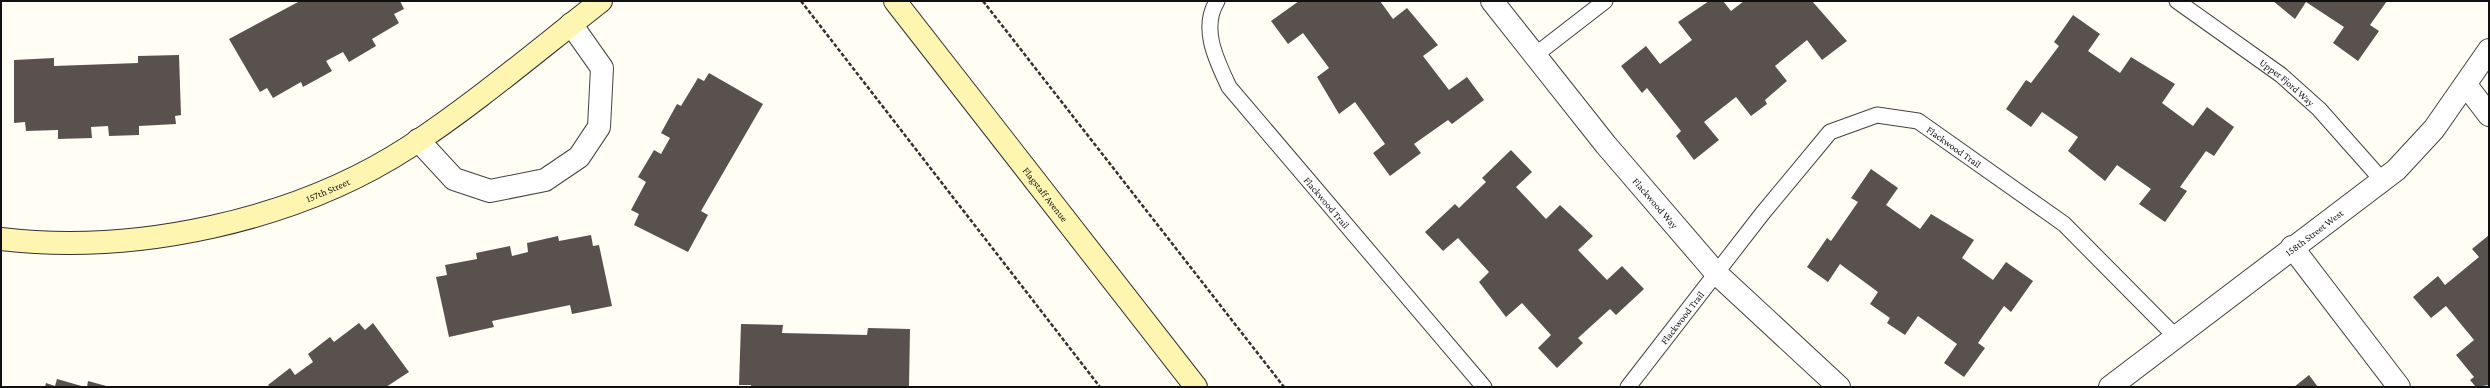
<svg xmlns="http://www.w3.org/2000/svg" width="2490" height="388" font-family="'Crimson Pro',serif">
	<style>
		.building { fill: #59514d }
		.lines { fill: none; stroke-linecap: round; stroke-linejoin: round }
		.lane-casing { stroke: #434343; stroke-width: 17 }
		.street-casing { stroke: #434343; stroke-width: 24 }
		.secondary-casing { stroke: #323232; stroke-width: 24 }
		.path { stroke: #323232; stroke-width: 2.5; stroke-dasharray: 4 2; stroke-linecap: butt }
		.lane { stroke: #fff; stroke-width: 15 }
		.street { stroke: #fff; stroke-width: 22 }
		.secondary { stroke: #fef5b0; stroke-width: 22 }
		.labels { text-anchor: middle; dominant-baseline: central; stroke-width: 4; stroke-linejoin: round; paint-order: stroke }
		.street-label { font-size: 10px; fill: #101010; stroke: #fff }
	</style>
	<rect width="100%" height="100%" fill="#fffdf4"/>
	<!-- building -->
	<path class="building" d="M300 1H400L404 9 394 14 399 23 372 39 376 46 349 62 343 52 326 61 332 71 303 87 301 82 273 98 267 88 260 92 229 39Z
		M1299 1H1380L1393 19 1407 8 1438 45 1423 56 1449 90 1467 77 1484 100 1452 124 1448 120 1414 144 1421 153 1390 176 1373 153 1385 144 1355 102 1339 114 1317 77 1329 68 1303 33 1288 44 1271 21Z
		M1709 1H1723L1731 11 1744 1H1812L1847 41 1822 60 1807 40 1775 66 1787 81 1765 100 1767 104 1751 116 1736 97 1704 122 1719 140 1694 160 1676 136 1681 131 1647 88 1642 93 1621 66 1646 46 1660 64 1692 40 1678 22Z
		M2273 1H2387L2370 25 2379 31 2358 61 2333 43 2344 27 2306 2 2295 19Z
		M2073 15 2100 34 2088 51 2120 73 2131 57 2175 84 2162 103 2193 126 2207 107 2234 127 2214 156 2206 151 2180 187 2187 191 2165 222 2139 204 2151 189 2117 165 2105 181 2068 151 2078 137 2042 112 2031 127 2006 109 2026 80 2031 83 2059 46 2054 42Z
		M179 55 181 115 175 116 176 124 139 126V135L109 136 108 126 91 127 92 138 58 139V130L26 131 25 122 14 123V60L54 58V66L138 63V56Z
		M709 73 763 104 701 211 708 215 688 252 634 225 639 214 631 210 646 182 638 177 654 150 661 154 670 138 661 133 677 104 681 106 698 78 704 81Z
		M1511 150 1532 172 1516 187 1546 219 1560 205 1593 236 1578 250 1607 280 1622 266 1644 289 1616 315 1610 309 1578 338 1583 343 1557 368 1538 348 1551 335 1522 303 1506 317 1479 282 1489 272 1458 238 1443 251 1425 232 1455 204 1459 208 1486 182 1482 178Z
		M1871 169 1898 188 1886 205 1920 229 1931 214 1974 240 1962 258 1993 280 2006 262 2033 281 2011 312 2004 306 1978 343 1985 348 1964 377 1944 363 1957 344 1918 316 1905 335 1887 323 1890 318 1870 304 1878 292 1840 264 1828 282 1807 267 1827 238 1831 241 1858 202 1851 198Z
		M591 235 593 246 599 245 612 306 572 314 570 305 492 321 494 327 449 337 436 277 447 275 445 265 477 259 476 253 510 246 512 256 528 252 527 243 558 236 559 241Z
		M2489 235V385L2476 387 2470 380 2474 377 2456 355 2474 340 2446 306 2431 318 2413 297 2438 276 2445 285 2479 257 2472 249Z
		M359 323 365 330 373 323 409 372 386 387H270L268 385 290 368 295 375 313 362 308 354 330 337 334 342Z
		M741 324 783 325 782 333 867 335 868 328 910 329 909 387H751V385H739Z
		M2309 375 2318 387H2294Z
		M57 379 85 387H45L46 383 55 386Z
		M88 381 110 387H87Z"/>
	<g class="lines">
		<!-- lane casing -->
		<g class="lane-casing">
			<g id="lane">
				<path id="s1" d="M1217 1C1200 29 1217 61 1229 87L1484 387"/>
				<path id="s2" d="M2177 1 2281 75 2319 109 2382 180"/>
				<path d="M1534 56 1605 1"/>
				<path id="s3" d="M1628 387 1762 214 1830 132 1877 115 1918 121 2064 224 2175 336"/>
			</g>
		</g>
		<!-- street casing -->
		<g class="street-casing">
			<g id="street">
				<path id="s4" d="M1492 1 1606 145 1716 273 1839 387"/>
				<path d="M2466 85 2489 115"/>
				<path d="M418 140 454 179 490 191 545 180 579 157 599 127 602 68 571 24"/>
				<path d="M2292 247 2399 387"/>
				<path id="s5" d="M2110 387 2396 170 2434 129 2489 50"/>
			</g>
		</g>
		<!-- secondary casing -->
		<g class="secondary-casing">
			<g id="secondary">
				<path id="s6" d="M895 1 1196 387"/>
				<path id="s7" d="M1 239C135 255 295 221 409 147 476 103 538 50 601 1"/>
			</g>
		</g>
		<!-- path -->
		<path class="path" d="M801 1 1100 387
			M983 1 1284 387"/>
		<!-- lane -->
		<use href="#lane" class="lane"/>
		<!-- street -->
		<use href="#street" class="street"/>
		<!-- secondary -->
		<use href="#secondary" class="secondary"/>
	</g>
	<g class="labels">
		<!-- street labels -->
		<g class="street-label">
			<text stroke="none"><textPath href="#s2" startOffset="137">Upper Fjord Way</textPath></text>
			<text stroke="none"><textPath href="#s3" startOffset="461">Flackwood Trail</textPath></text>
			<text stroke="none"><textPath href="#s7" startOffset="334">157th Street</textPath></text>
			<text stroke="none"><textPath href="#s6" startOffset="245">Flagstaff Avenue</textPath></text>
			<text stroke="none"><textPath href="#s1" startOffset="242">Flackwood Trail</textPath></text>
			<text stroke="none"><textPath href="#s4" startOffset="260">Flackwood Way</textPath></text>
			<text stroke="none"><textPath href="#s5" startOffset="256">158th Street West</textPath></text>
			<text stroke="none"><textPath href="#s3" startOffset="88">Flackwood Trail</textPath></text>
		</g>
	</g>
	<!-- border -->
	<rect width="2490" height="388" fill="none" stroke="#101010" stroke-width="4"/>
</svg>
